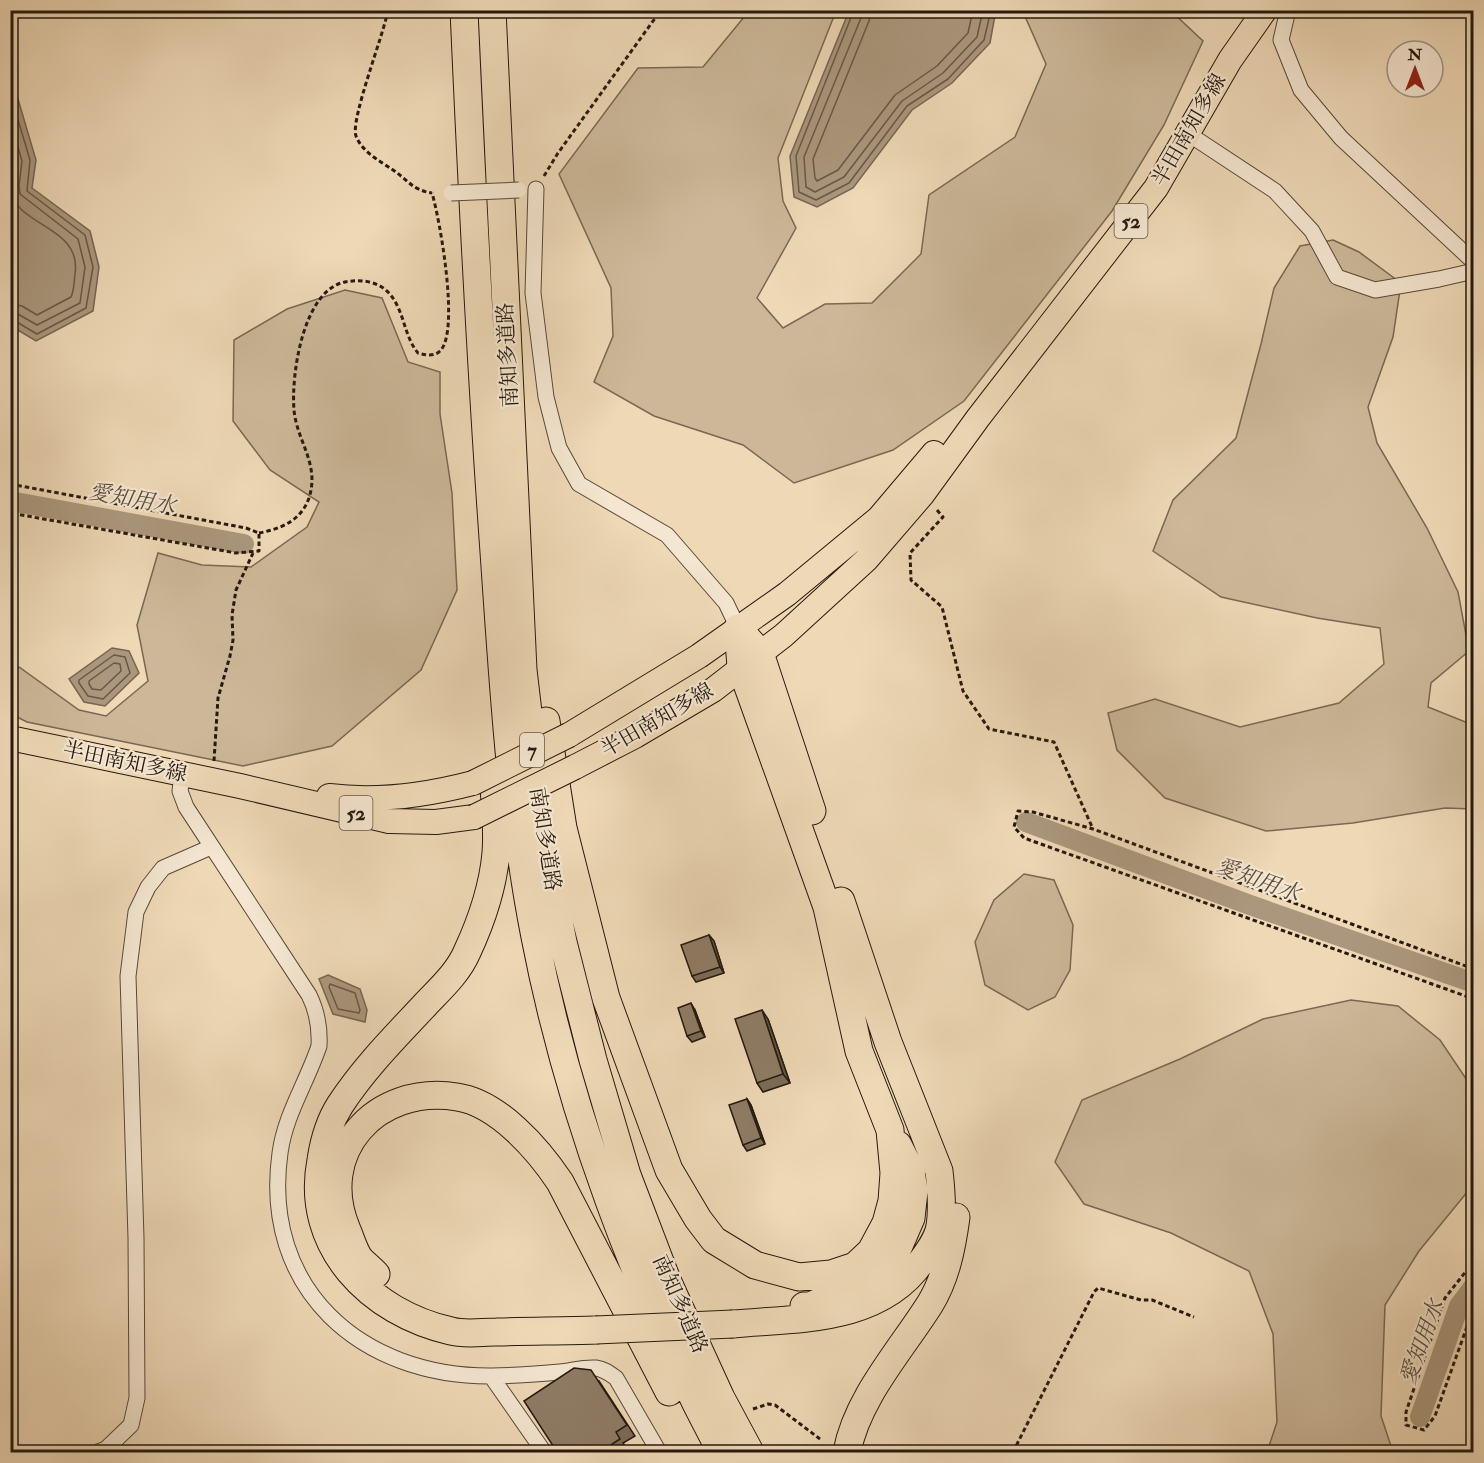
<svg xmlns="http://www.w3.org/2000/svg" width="1484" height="1463" font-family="'IM FELL Double Pica','Noto Serif JP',serif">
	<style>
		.green { fill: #ccb899; stroke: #786854; stroke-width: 1.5 }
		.water { fill: #aa977d; stroke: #756551; stroke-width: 1.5 }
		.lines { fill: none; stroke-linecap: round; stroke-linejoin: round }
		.shore { stroke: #685846; stroke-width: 1.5 }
		.canal { stroke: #aa977d; stroke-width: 20 }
		.minor-casing { stroke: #574938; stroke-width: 17 }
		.primary-casing { stroke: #25190e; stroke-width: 26 }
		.motorway-casing { stroke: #25190e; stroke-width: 29 }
		.path { stroke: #25190e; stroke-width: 3; stroke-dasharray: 4.5 3; stroke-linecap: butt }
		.minor { stroke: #f4e6d0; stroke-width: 15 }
		.primary { stroke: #eed8b6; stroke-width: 24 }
		.motorway { stroke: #eed8b6; stroke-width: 27 }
		.minor-bridge-casing { stroke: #574938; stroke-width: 17; stroke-linecap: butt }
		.primary-bridge-casing { stroke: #25190e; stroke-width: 26; stroke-linecap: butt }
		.motorway-bridge-casing { stroke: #25190e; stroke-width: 29; stroke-linecap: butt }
		.minor-bridge { stroke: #f4e6d0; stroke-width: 15 }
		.primary-bridge { stroke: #eed8b6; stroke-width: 24 }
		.motorway-bridge { stroke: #eed8b6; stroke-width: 27 }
		.wall { fill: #7a6b57; stroke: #25190e; stroke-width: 1.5 }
		.shaded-wall { fill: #635747; stroke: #25190e; stroke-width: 1.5 }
		.building { fill: #8e7c65; stroke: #25190e; stroke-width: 1.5 }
		.labels { text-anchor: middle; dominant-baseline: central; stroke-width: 4.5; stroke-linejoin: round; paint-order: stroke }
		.shield { fill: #f4e6d0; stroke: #635648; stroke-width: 1.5 }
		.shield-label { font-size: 20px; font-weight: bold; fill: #25190e }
		.street-label { font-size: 21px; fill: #25190e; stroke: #f4e6d0 }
		.water-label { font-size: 22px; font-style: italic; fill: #5a4b3a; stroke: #f4e6d0 }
	</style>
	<rect width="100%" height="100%" fill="#eed8b6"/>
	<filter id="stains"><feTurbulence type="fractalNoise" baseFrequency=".00333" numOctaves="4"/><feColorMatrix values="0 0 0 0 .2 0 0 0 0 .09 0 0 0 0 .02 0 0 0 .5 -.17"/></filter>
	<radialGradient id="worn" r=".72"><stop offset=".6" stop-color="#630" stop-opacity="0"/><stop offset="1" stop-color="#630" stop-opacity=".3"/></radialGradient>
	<!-- green -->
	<path class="green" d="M749 11H836L778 158 783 201 796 228 757 298 783 328 825 304 872 303 921 254 929 195 1015 137 1046 64 1024 14 1029 11H1171L1203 41 1164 125 1112 211 964 401 893 450 794 483 743 445 654 416 594 382 613 336 611 288 559 174 638 68 703 67Z
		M1333 240 1359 252 1401 283 1393 337 1368 407 1377 443 1427 528 1458 592 1469 651 1431 683 1428 707 1473 725V809L1445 808 1353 823 1266 831 1165 798 1117 750 1108 713 1155 699 1240 727 1339 703 1384 664 1380 628 1317 618 1221 597 1153 551 1173 500 1236 438 1261 344 1274 288 1300 246Z
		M345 290 382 298 408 362 440 372V414L452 493 457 590 421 670 332 746 243 766 27 722 11 714V676L19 667 79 710 106 716 148 681 137 625 158 553 202 565 251 567 307 527 319 502 270 470 233 421 234 340 287 309Z
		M1024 874 1054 880 1073 925 1070 970 1055 997 1028 1010 985 985 975 942 994 900Z
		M1351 1000 1398 1006 1440 1040 1473 1089V1185L1419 1251 1385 1305 1381 1416 1393 1452H1267L1277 1422 1273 1334 1249 1271 1171 1233 1084 1204 1055 1162 1082 1100 1180 1059 1263 1019Z"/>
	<!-- water -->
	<path class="water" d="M849 11H1001L995 15 990 43 952 83 912 110 853 188 817 207 794 197 790 156Z
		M10 72 36 160 32 188 90 231 99 267 93 311 36 341 11 326Z
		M112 648 129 651 139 673 105 706 84 702 69 679Z
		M328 975 360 989 367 1010 365 1022 333 1014 319 979Z"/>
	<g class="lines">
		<!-- shore -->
		<path class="shore" d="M854 10 796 156 799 192 816 200 849 183 907 106 948 79 984 40 991 10
			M862 10 861 18 804 157 806 187 815 192 844 177 902 101 943 73 977 37 983 10
			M871 10 869 21 813 159 815 178 817 181 838 170 895 95 937 66 968 33 973 10
			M10 93 30 160 27 191 85 235 93 267 86 308 37 334 15 321H10
			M10 120 22 161 19 186 20 194 78 239 85 267 80 303 37 325 18 314 10 313
			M10 193C23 228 82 228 75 274 74 282 74 291 71 297L37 315 22 306 10 304
			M114 655 125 657 130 673 103 699 88 696 79 683V680Z
			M114 663 120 664 121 671 101 690 92 689 89 684V681Z
			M330 984 355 993 360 1010 359 1013 338 1009 329 987Z"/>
		<!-- canal -->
		<path class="canal" d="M10 501 244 544
			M1026 822 1250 905 1474 983
			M1420 1417 1459 1306 1474 1286"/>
		<!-- minor casing -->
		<g class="minor-casing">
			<path id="minor" d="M1288 10 1281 40 1301 90 1341 138 1474 262
				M1187 133 1275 191 1312 231 1337 277 1375 290 1439 279 1474 271
				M536 189 533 293 546 397 559 448 579 484 667 535 726 603 738 628
				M182 775 180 791 186 807 309 995C317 1011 320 1028 319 1046 307 1082 285 1115 280 1153 261 1289 361 1377 492 1376 514 1376 537 1374 560 1372 571 1371 584 1367 596 1368 604 1369 609 1373 616 1378L659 1452
				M491 1376 544 1452
				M98 1452 106 1449 131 1425 137 1398 136 1238 128 976 136 912 148 887 163 868 211 847"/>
		</g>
		<!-- primary casing -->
		<g class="primary-casing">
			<path id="primary" d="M569 735 699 656 787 594 879 518 934 453
				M10 738 240 786 389 821 436 822 474 817
				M575 767 635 736 713 690 784 635 866 560 922 495 978 418 1156 188 1230 60 1265 10
				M329 796C377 802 427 795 473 783"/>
		</g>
		<!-- motorway casing -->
		<g class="motorway-casing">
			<path id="motorway" d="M464 10C472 191 481 372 494 552 503 681 510 810 535 937 569 1113 637 1294 721 1452
				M492 10 523 670 543 839 563 942 593 1060 627 1175 667 1280 721 1398 750 1452
				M738 628 760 653 812 811
				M546 721 563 828 606 998 669 1170 698 1219 714 1240 755 1265 799 1277 831 1274 855 1266 871 1251 886 1223 892 1201 894 1173 890 1130 859 1051 827 907 741 667 738 628
				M494 785C495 807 498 831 496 853 493 886 481 922 467 952 458 973 440 989 425 1005 395 1037 364 1068 340 1105 329 1122 324 1140 321 1160 304 1247 371 1313 451 1331 465 1335 482 1332 496 1332 529 1331 562 1331 596 1330
				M376 1274C371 1269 365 1264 360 1259 354 1251 351 1239 347 1230 314 1152 376 1084 457 1097 498 1103 538 1149 560 1182L669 1392
				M804 1306H810L873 1279 892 1262 911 1218 914 1191 911 1171 898 1145
				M733 1324C799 1318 879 1322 921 1262 929 1251 938 1239 940 1226 943 1208 941 1188 939 1171L888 1042 841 901
				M847 1452C857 1398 901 1350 930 1304 946 1278 952 1247 956 1217"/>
		</g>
		<!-- path -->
		<path class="path" d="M388 10C384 34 350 120 356 136 362 152 380 161 393 170 408 180 412 190 432 193
			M544 176 558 153 661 10
			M10 484 246 528 259 533V551L236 553 10 513
			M937 510 943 517 910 553 911 580 942 607 963 691 989 729 1054 742 1093 829
			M259 533C280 529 301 521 309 498 320 464 297 442 294 410 291 375 303 290 345 282 360 279 377 281 388 292 405 310 403 335 418 353 425 355 434 357 440 351 460 332 440 220 432 193
			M214 761 218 698 230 656 233 640 232 615 236 590 253 553
			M1474 969 1093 829 1033 812 1018 811 1014 827 1024 838 1474 999
			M1474 1261 1445 1298 1406 1412V1425L1424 1430 1435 1416 1474 1307
			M753 1409 768 1404 775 1405 820 1439
			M1013 1452 1094 1292 1098 1288 1141 1300H1152L1194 1317"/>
		<!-- minor -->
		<use href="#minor" class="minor"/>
		<!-- primary -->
		<use href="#primary" class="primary"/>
		<!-- motorway -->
		<use href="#motorway" class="motorway"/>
		<!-- minor-bridge casing -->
		<g class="minor-bridge-casing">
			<path id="minor-bridge" d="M451 193 519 190"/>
		</g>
		<!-- primary-bridge casing -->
		<g class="primary-bridge-casing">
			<path id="primary-bridge" d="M473 783 569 735
				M474 817 575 767"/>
		</g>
		<!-- motorway-bridge casing -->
		<g class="motorway-bridge-casing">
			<path id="motorway-bridge" d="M596 1330 733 1324"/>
		</g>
		<!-- minor-bridge -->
		<use href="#minor-bridge" class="minor-bridge"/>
		<!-- primary-bridge -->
		<use href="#primary-bridge" class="primary-bridge"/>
		<!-- motorway-bridge -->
		<use href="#motorway-bridge" class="motorway-bridge"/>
	</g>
	<!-- wall -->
	<path class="wall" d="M709 935 714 941 724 973 696 982 692 976Z
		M695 1010 705 1037 692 1042 687 1036Z
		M768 1019 790 1083 763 1092 757 1083Z
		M747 1099 751 1105 765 1144 747 1151 743 1145Z
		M599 1381 635 1436 623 1443 628 1450 624 1452H557Z"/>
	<!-- shaded-wall -->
	<path class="shaded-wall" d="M709 935 714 941 724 973 720 967Z
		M691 1003 695 1010 705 1037 701 1031Z
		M762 1010 768 1019 790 1083 783 1074Z
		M747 1099 751 1105 765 1144 761 1138Z"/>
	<!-- building -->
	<path class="building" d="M709 935 720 967 692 976 681 945Z
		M691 1003 701 1031 687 1036 678 1008Z
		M762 1010 783 1074 757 1083 735 1019Z
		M747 1099 761 1138 743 1145 729 1105Z
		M574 1368 591 1370 627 1425 616 1432 620 1439 600 1452H557L524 1401Z"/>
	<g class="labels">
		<!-- shield labels -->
		<g class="shield">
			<rect x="1114.5" y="204" width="33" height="34" rx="4.5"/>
			<rect x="520" y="733" width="24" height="34" rx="4.5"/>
			<rect x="339.5" y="796" width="33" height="34" rx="4.5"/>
		</g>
		<g class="shield-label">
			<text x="1131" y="221">52</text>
			<text x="532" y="750">7</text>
			<text x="356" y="813">52</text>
		</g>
		<!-- street labels -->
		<g class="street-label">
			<text transform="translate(1189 130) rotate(-60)">半田南知多線</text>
			<text transform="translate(508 355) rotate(-93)">南知多道路</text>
			<text transform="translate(657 720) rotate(-30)">半田南知多線</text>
			<text transform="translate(125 762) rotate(12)">半田南知多線</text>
			<text transform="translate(545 839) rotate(81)">南知多道路</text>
			<text transform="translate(680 1304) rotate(66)">南知多道路</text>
		</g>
		<!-- water labels -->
		<g class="water-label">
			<text transform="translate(132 499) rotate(10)">愛知用水</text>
			<text transform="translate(1258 880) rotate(20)">愛知用水</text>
			<text transform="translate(1422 1342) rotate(-70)">愛知用水</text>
		</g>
	</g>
	<!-- margin -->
	<rect width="1484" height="1463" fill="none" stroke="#eed8b6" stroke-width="36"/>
	<rect x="12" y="12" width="1460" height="1439" fill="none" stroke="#25190e" stroke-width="3"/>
	<rect x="18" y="18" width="1448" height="1427" fill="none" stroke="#25190e" stroke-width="1.5"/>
	<!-- north arrow -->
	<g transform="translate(1415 69)"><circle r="28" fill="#f4e6d0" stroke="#a19482" stroke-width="1.5"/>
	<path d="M0-4.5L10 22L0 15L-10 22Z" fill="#8f2418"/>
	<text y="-9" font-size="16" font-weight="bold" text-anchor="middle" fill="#25190e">N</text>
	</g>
	<rect width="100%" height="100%" filter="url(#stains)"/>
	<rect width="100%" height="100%" fill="url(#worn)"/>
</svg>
